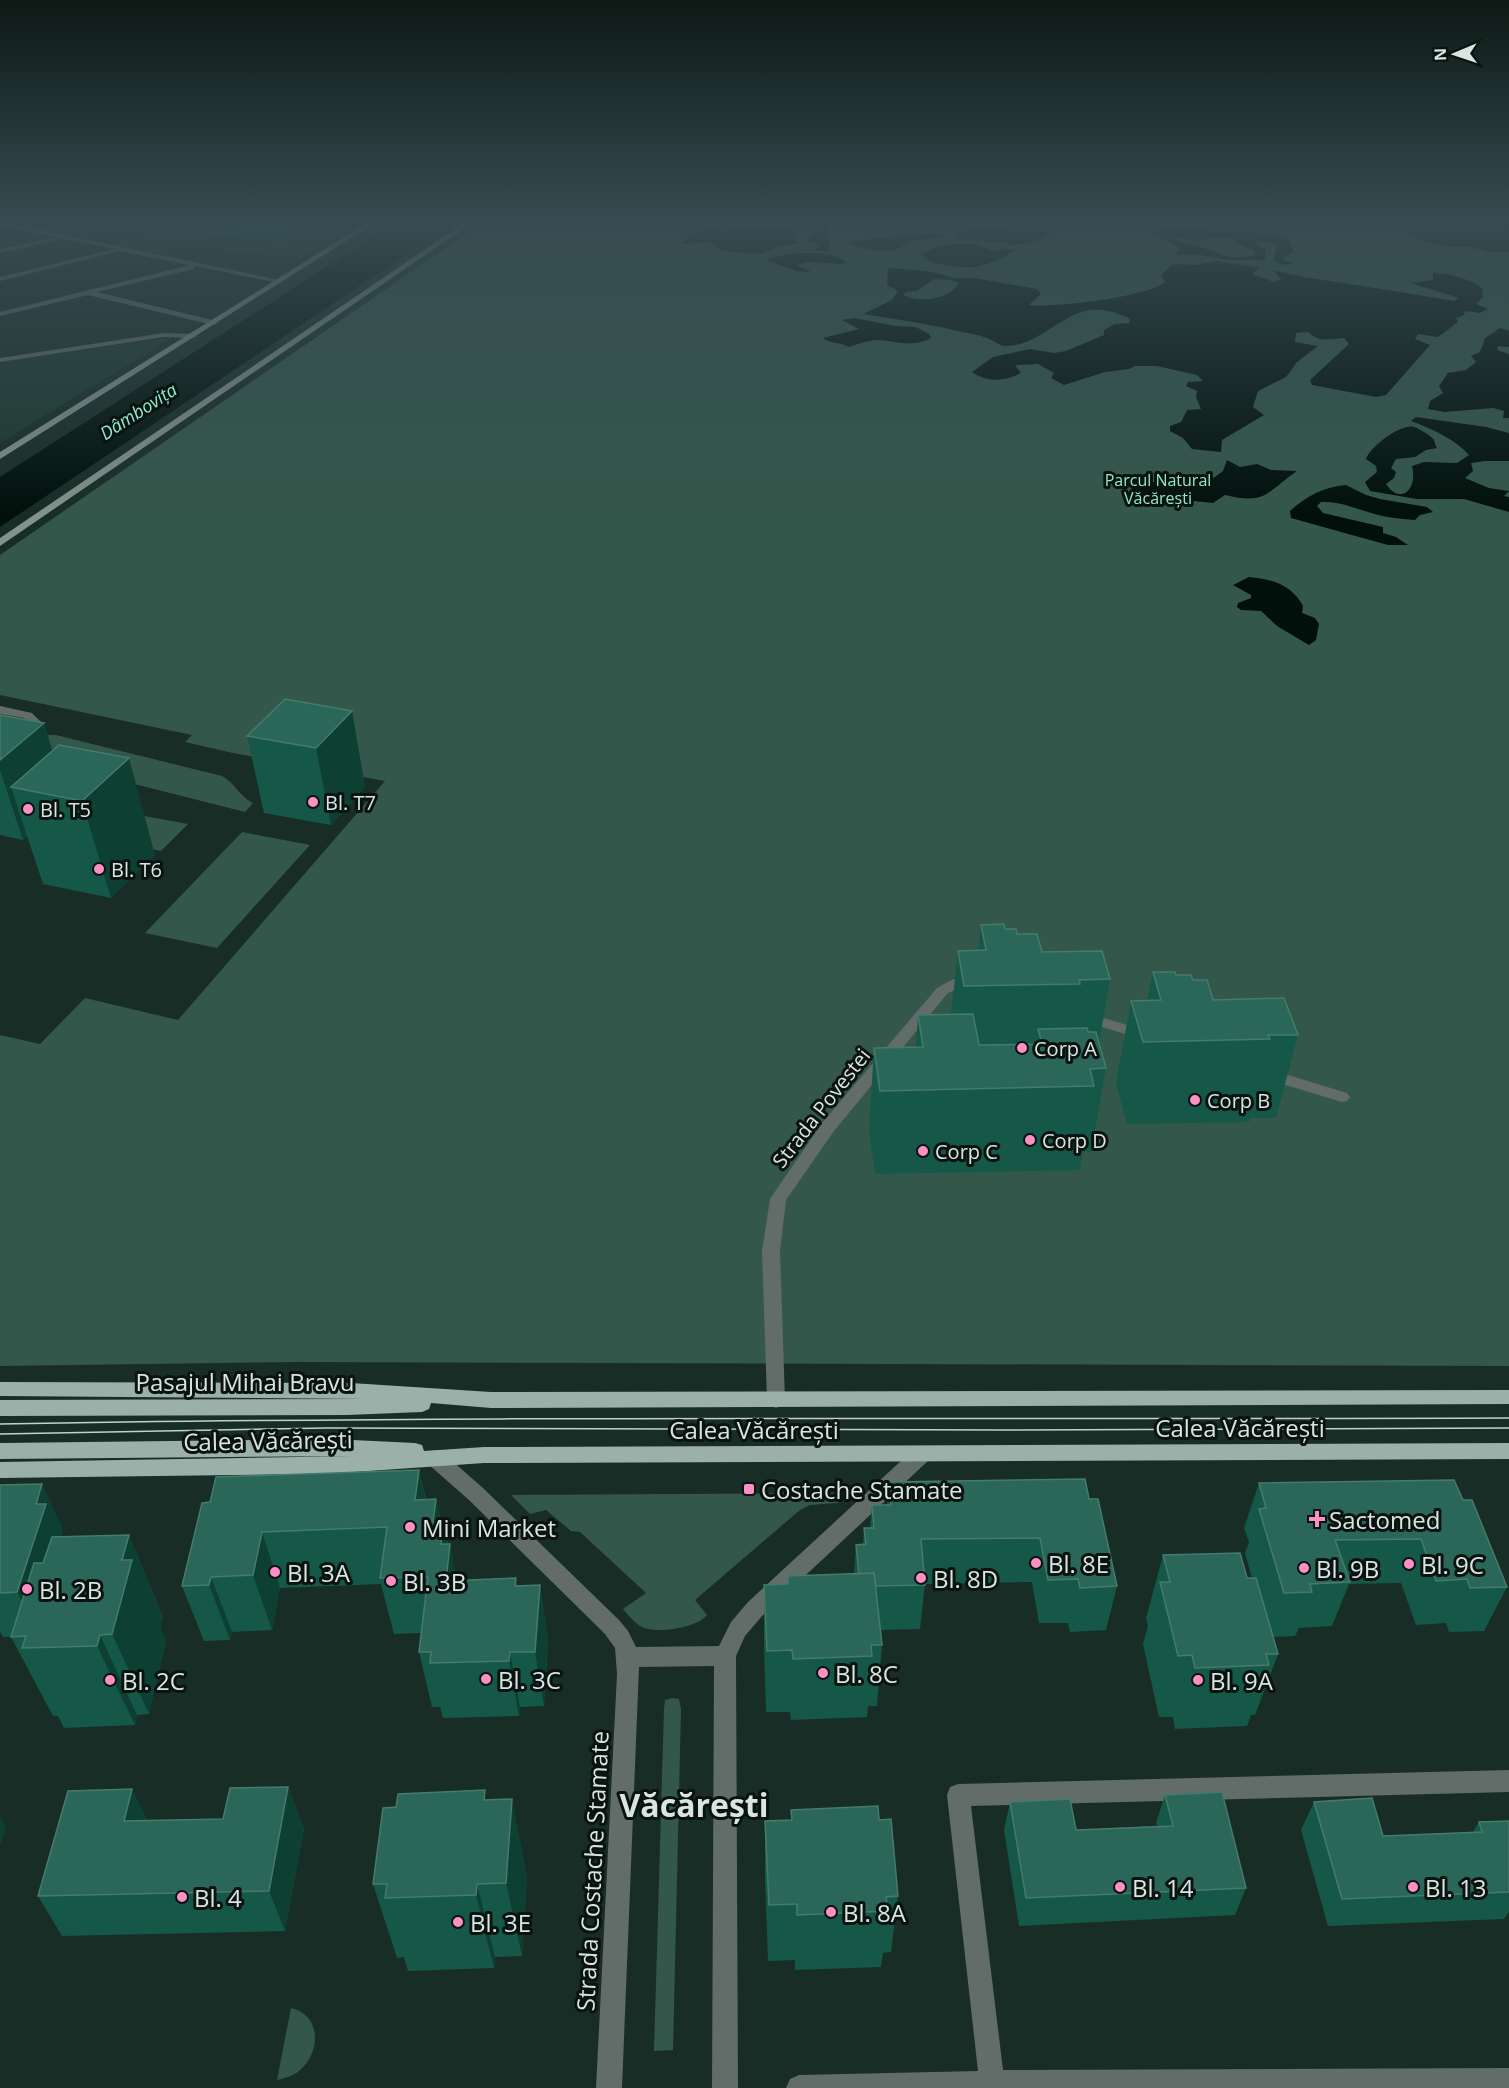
<svg xmlns="http://www.w3.org/2000/svg" width="1509" height="2088" font-family="'Open Sans',sans-serif">
	<style>
		.built { fill: #1c3930 }
		.green { fill: #34574b }
		.water { fill: #01100b; fill-rule: evenodd }
		.lines { fill: none; stroke-linecap: round; stroke-linejoin: round }
		.minor { fill: #626c68; fill-rule: evenodd }
		.secondary { fill: #82928c; fill-rule: evenodd }
		.primary { fill: #9bb0a8; fill-rule: evenodd }
		.tram { stroke: #c3d1cc; stroke-width: 1.5 }
		.wall { fill: #155847 }
		.shaded-wall { fill: #0d4033 }
		.building { fill: #2a6758; stroke: #457b6d; stroke-width: 1.5 }
		.poi-dot { fill: #fc8fc3; stroke: #0a1310; stroke-width: 2 }
		.labels { text-anchor: middle; dominant-baseline: central; stroke-width: 6; stroke-linejoin: round; paint-order: stroke }
		.far-park-label { font-size: 16px; fill: #8cebcc; stroke: #0a1310 }
		.far-water-label { font-size: 18px; font-style: italic; fill: #8eeccd; stroke: #0a1310 }
		.poi-label { font-size: 20px; fill: #d8e5e0; stroke: #0a1310; text-anchor: start }
		.street-label { font-size: 20px; fill: #d8e5e0; stroke: #0a1310 }
		.near-street-label { font-size: 24px; fill: #d8e5e0; stroke: #0a1310 }
		.near-poi-label { font-size: 24px; fill: #d8e5e0; stroke: #0a1310; text-anchor: start }
		.near-district-label { font-size: 32px; font-weight: bold; fill: #d8e5e0; stroke: #0a1310 }
	</style>
	<rect width="100%" height="100%" fill="#182d26"/>
	<!-- built -->
	<path class="built" d="M197 221H361L300 258 178 245 155 254 110 244 188 226Z
		M173 337 0 443V362Z"/>
	<!-- green -->
	<path class="green" d="M485 221H1509V1366L299 1362 0 1366V1035L40 1044 85 998 178 1020 385 781 233 753 185 742 192 735 0 695V555Z
		M48 735H56L222 776C235 783 240 797 253 803L245 812 32 758 43 737Z
		M117 811 188 824 161 851 89 837Z
		M242 832 310 845 217 948 145 933Z
		M841 1493 838 1503 810 1505 800 1510 695 1600 707 1615C697 1628 654 1635 640 1626 634 1622 628 1615 623 1609L646 1593 580 1532 571 1531 546 1510 530 1514 511 1495Z
		M672 1698 679 1699 681 1709 673 2050 654 2051 664 1709 665 1700Z
		M291 2008C322 2015 321 2053 299 2071 293 2076 285 2078 277 2080Z"/>
	<!-- water -->
	<path class="water" d="M398 221H456L0 527V477Z
		M1003 221H1144L1176 230 1208 225 1207 229C1219 235 1231 230 1244 231 1259 232 1274 235 1288 237L1294 251 1284 257 1283 260 1293 263 1284 265 1273 261 1277 246 1268 241 1252 243 1265 249V260H1227L1201 255H1176L1179 247 1137 226 1067 225 1059 229 1058 233H1048L1042 239 1029 243 1010 245 1005 242 959 239 957 236C982 213 1008 239 1028 228ZM1177 237 1196 242 1213 237 1237 239 1233 242 1254 250 1255 255C1229 263 1217 250 1195 245 1187 243 1180 242 1172 239Z
		M1315 221H1509V252H1488L1471 247 1444 246 1422 241 1405 232 1381 230 1360 233 1304 226 1301 223Z
		M827 223 829 225 827 237 830 247 826 252 814 250 821 245 807 241 806 239 814 234 812 231 803 227 809 224Z
		M782 226 797 229 792 233 793 238 799 243 778 247 761 254 734 252 720 249 710 242 681 244 683 240C697 232 708 226 725 232L733 229Z
		M918 233 944 235V238L907 241C895 258 865 248 848 244L849 242Z
		M957 244H977L995 252 1004 248 1015 250C1006 258 987 265 975 267 962 268 928 266 921 254L938 246Z
		M795 253C810 253 836 251 847 263 831 266 809 257 796 266L811 271C799 275 778 264 765 259Z
		M1216 261 1259 268 1252 274 1274 282 1281 279 1274 271C1287 272 1298 277 1311 278 1359 285 1406 293 1454 301L1459 298 1410 283 1433 280V273C1452 274 1467 278 1482 288L1483 297 1476 304 1488 309 1480 313 1465 311 1464 315 1456 318 1458 322 1438 337 1418 334 1415 339 1430 345 1386 395 1376 397 1312 385 1310 380 1349 344 1344 338C1329 339 1320 343 1308 332L1296 333 1295 342 1318 346 1297 362 1286 377 1258 391 1253 407 1264 415 1222 440 1221 452 1192 449 1183 438 1170 431V426L1181 422 1187 410 1201 409 1196 397 1197 391 1186 386 1188 382 1203 381 1197 375 1157 366H1135L1129 369 1105 372 1064 385 1051 378 1054 373 1038 364 1015 365 1021 373C1007 381 987 383 972 372L993 357 1030 349 1054 353 1066 351 1104 335V330L1115 324 1130 323 1129 318C1121 315 1112 311 1103 310 1066 305 1043 346 1006 346 999 346 995 341 989 339 983 336 974 334 967 333 933 325 898 319 863 314L892 300 898 291 887 285 888 268 928 271 954 278H975L1037 289 1041 294 1029 305C1053 308 1148 297 1165 282L1161 275 1173 264 1196 265ZM934 279 950 280 959 283C949 300 919 303 903 295L906 292 917 291Z
		M854 318 896 326 916 327 929 334 931 338C912 348 898 341 878 340 868 340 858 344 849 347 840 342 831 344 823 338L859 329 842 320Z
		M1500 328 1509 331V347L1498 346 1497 350 1509 354V418H1503L1504 411 1493 408 1445 412 1428 409 1430 401 1443 393 1439 386 1448 373 1466 370 1476 362 1471 356 1480 352 1485 338Z
		M1416 417 1486 427 1509 433V461H1485L1471 463 1473 471 1465 478 1489 488 1509 491 1504 496 1509 497V512L1464 499H1417L1370 491 1365 482 1377 472 1376 466 1366 459C1370 447 1401 423 1414 427 1418 428 1432 436 1434 440 1435 442 1435 446 1437 448L1426 450 1415 457 1396 459 1391 468 1396 472 1394 478 1386 484C1401 506 1418 489 1412 466L1424 462 1457 463 1469 455C1455 439 1432 429 1411 421Z
		M1227 460 1240 467 1257 464 1271 470 1297 471C1265 493 1267 505 1225 495L1213 503 1185 500 1165 501 1143 497 1136 488 1154 482 1170 485 1208 482 1223 471Z
		M1346 485 1366 495 1380 499 1427 507 1433 512 1420 515 1415 520C1399 519 1383 517 1368 512 1351 507 1339 501 1321 502L1317 506 1323 513 1383 527V533L1396 537 1408 545H1388L1291 518 1290 511C1307 496 1323 487 1346 485Z
		M1249 577C1272 579 1292 585 1303 606L1302 613 1315 618 1319 624 1316 640 1309 645 1277 626 1261 611 1241 610 1237 607 1238 603 1251 598V595L1233 585Z"/>
	<g class="lines">
		<!-- minor -->
		<path class="minor" d="M73 221H87L46 231 284 281 280 283 194 266V269L97 292 216 321 217 323 213 325 88 295 0 316V312L190 265 120 251 0 281V277L115 249 59 238 58 240 0 253V249L55 237 0 226V222L40 230Z
			M164 333 193 334 197 336 193 338 164 337 0 362V358Z
			M0 706 32 713 42 723 4 759 0 760V750L29 723 24 718 0 714Z
			M953 979H975L982 984C973 993 961 985 947 994L834 1131 786 1200 780 1251 785 1400 783 1405 776 1408 769 1405 767 1400 762 1251 770 1199 822 1123 937 988Z
			M1084 1012 1150 1032 1152 1035 1145 1040 1079 1020 1077 1017 1079 1014Z
			M1268 1069 1347 1093 1350 1097 1347 1101 1342 1102 1263 1078 1260 1074Z
			M922 1446 929 1448 932 1454 929 1460 762 1616 745 1636 736 1656 738 2088H712L714 1666 639 1667 622 2088H596L617 1674 615 1648 605 1634 469 1500 428 1464 425 1458 428 1452 435 1450 442 1452 483 1488 619 1620 628 1631 636 1647 719 1646 731 1622 748 1602 915 1448Z
			M1509 1770V1792L971 1806 1003 2070 1509 2068V2088H786L790 2079 799 2075 978 2071 947 1795 950 1787 958 1784Z"/>
		<!-- secondary -->
		<path class="secondary" d="M370 221H378L0 459V452Z
			M467 221H475L0 546V538Z"/>
		<!-- primary -->
		<path class="primary" d="M0 1382 351 1383 491 1392 1509 1390V1404L491 1408 431 1403 429 1409 422 1412 347 1415 0 1416V1400L368 1399 0 1396Z
			M332 1439 415 1443 422 1445 424 1451 484 1447 1509 1443V1459L484 1463 325 1474 0 1478V1462L354 1456 0 1459V1443Z"/>
		<!-- tram -->
		<path class="tram" d="M0 1424C503 1415 1006 1420 1509 1418
			M0 1434 327 1428 1005 1430 1509 1428"/>
	</g>
	<!-- wall -->
	<path class="wall" d="M193 221H325L288 243 195 233Z
		M352 711 365 787 331 825 264 813 247 736Z
		M0 715 44 723 52 751 155 855 111 898 43 884 27 836 23 840 0 835Z
		M981 925 1005 929 1017 934 1042 952 1110 979 1099 1044 1106 1068 1091 1152H1083L1080 1170 875 1174 869 1131 874 1048 916 1047 918 1015 951 1014 958 951H978Z
		M1153 972 1176 975 1193 980 1213 1000 1298 1035 1276 1118H1250L1249 1122 1127 1124 1116 1083 1131 1001 1147 1000Z
		M419 1470 426 1499H436L441 1522H443L457 1580 516 1578 517 1586 540 1585 548 1640 544 1706 520 1707 519 1716 443 1718 440 1707H432L419 1652 421 1633 394 1634 381 1584 280 1588 272 1630 232 1632 230 1640 204 1641 182 1586 210 1502Z
		M889 1482 1089 1499 1117 1586 1106 1630 1070 1632 1068 1623H1039L1032 1582 925 1584 920 1629 881 1630 882 1645 877 1706H868L867 1717 791 1720 790 1712H766L764 1647V1585L788 1584V1576L854 1574 856 1545 863 1544 864 1528H870L872 1505H887Z
		M1259 1483 1463 1500 1507 1587 1484 1631 1449 1632 1446 1623 1416 1625 1401 1583 1349 1584 1332 1626 1299 1628 1295 1636 1273 1637 1278 1654 1255 1715H1251L1247 1726 1175 1729 1173 1717H1159L1143 1644 1148 1626 1146 1618 1163 1555 1247 1578H1252L1245 1553 1249 1542 1244 1528Z
		M0 1485 63 1529 61 1537 129 1535 163 1617 160 1627 166 1641 149 1714 137 1715 135 1725 64 1728 58 1716H53L11 1637H3L0 1632Z
		M288 1787 304 1829 285 1931 62 1936 38 1896 148 1821 223 1819Z
		M1165 1795 1246 1888 1235 1915 1019 1926 1004 1830 1010 1802 1076 1830 1157 1826 1156 1823Z
		M487 1800 527 1875 522 1956 495 1957 494 1968 408 1971 404 1957 397 1958 373 1884 396 1807Z
		M1314 1802 1383 1836 1472 1833 1479 1822 1509 1821V1912L1504 1919 1328 1926 1301 1830Z
		M791 1810 879 1820 898 1896 891 1952 883 1953 881 1967 795 1970V1960L768 1961 765 1878V1821L791 1820Z"/>
	<!-- shaded-wall -->
	<path class="shaded-wall" d="M297 221H325L288 243 285 228Z
		M352 711 365 787 331 825 316 748Z
		M44 723 67 798 11 787 27 836 23 840 0 770V760Z
		M129 758 155 855 111 898 82 801Z
		M419 1470 431 1526 415 1500Z
		M42 1484 63 1529 61 1536 66 1549 40 1636 17 1592 36 1504Z
		M436 1499 442 1529 443 1522 449 1550 450 1544 461 1599 446 1581 433 1522Z
		M262 1532 280 1588 272 1630 253 1575Z
		M129 1535 163 1617 160 1627 166 1641 149 1714 112 1634 122 1560Z
		M211 1577 232 1632 230 1640 209 1585Z
		M540 1585 548 1640 544 1706 535 1652Z
		M100 1635 137 1715 135 1725 97 1646Z
		M510 1652 520 1707 519 1716 509 1661Z
		M288 1787 304 1829 285 1931 269 1891Z
		M132 1789 153 1831 124 1821Z
		M512 1799 527 1875 522 1956 506 1883Z
		M0 1817 6 1826 0 1847Z
		M477 1884 495 1957 494 1968 476 1895Z"/>
	<!-- building -->
	<path class="building" d="M223 221H297L285 228Z
		M285 699 352 711 316 748 247 736Z
		M0 715 44 723 0 760Z
		M59 745 129 758 82 801 11 787Z
		M1004 924 1005 929H1016L1017 934H1037L1042 952 1102 951 1110 979 1079 980 1080 984 964 986 958 951 986 950 981 925Z
		M1153 972H1175L1176 975H1191L1193 980H1207L1213 1000 1284 998 1298 1035H1268L1270 1039 1143 1042 1131 1001 1161 1000Z
		M973 1014 979 1045 1042 1044 1038 1029 1087 1028 1088 1032H1096L1106 1068 1090 1069 1094 1086 880 1091 874 1048 923 1047 918 1015Z
		M419 1470 415 1500 436 1499 433 1522H443L441 1544H450L446 1581 516 1578 515 1586 540 1585 535 1652H510L509 1661 430 1663 431 1652H419L428 1577 380 1578 387 1527 262 1532 253 1575 211 1577 209 1585 182 1586 202 1503 210 1502 216 1477Z
		M1085 1479 1089 1499H1098L1117 1586 1080 1588 1078 1579 1048 1580 1040 1538 921 1539 925 1585 876 1586 874 1573 859 1574 856 1545 866 1544 864 1528H874L872 1505H891L889 1482Z
		M1454 1480 1463 1500H1472L1507 1587 1470 1588 1467 1579 1436 1581 1421 1539 1335 1540 1350 1582 1310 1584 1312 1592 1284 1593 1259 1509 1266 1508 1259 1483Z
		M42 1484 36 1504H46L17 1592 0 1593V1485Z
		M129 1535 122 1560H132L112 1634 100 1635 97 1646 22 1648 26 1636 11 1637 34 1563H43L52 1537Z
		M1240 1553 1247 1578H1256L1278 1654H1266L1269 1665 1195 1668 1192 1655 1178 1656 1160 1582H1170L1163 1555Z
		M874 1573 882 1645H871L872 1656 793 1659 792 1650 767 1651 764 1585 788 1584V1576Z
		M288 1787 269 1891 38 1896 68 1791 132 1789 124 1821 223 1819 230 1788Z
		M485 1790 484 1800 512 1799 506 1883 477 1884 476 1895 385 1898 387 1884H373L383 1808 396 1807 398 1794Z
		M1222 1792 1246 1888 1026 1898 1010 1802 1070 1799 1076 1830 1173 1826 1165 1795Z
		M1372 1798 1383 1836 1482 1832 1479 1822 1509 1821V1892L1342 1899 1314 1802Z
		M878 1806 879 1820 891 1819 898 1896 886 1897 888 1911 797 1915V1904L769 1905 765 1821 792 1820 791 1810Z"/>
	<!-- sky -->
	<linearGradient id="sky" x2="0" y2="1"><stop stop-color="#0d1915"/><stop offset="0.43" stop-color="#374c52"/><stop offset="1" stop-color="#374c52" stop-opacity="0"/></linearGradient>
	<rect width="1509" height="514" fill="url(#sky)"/>
	<!-- markers -->
	<g class="poi-dot">
		<circle cx="313" cy="802" r="6"/>
		<circle cx="28" cy="809" r="6"/>
		<circle cx="99" cy="869" r="6"/>
		<circle cx="1022" cy="1048" r="6"/>
		<circle cx="1195" cy="1100" r="6"/>
		<circle cx="1030" cy="1140" r="6"/>
		<circle cx="923" cy="1151" r="6"/>
		<rect x="743" y="1483" width="12" height="12" rx="3"/>
		<path d="M1314 1510h6v6h6v6h-6v6h-6v-6h-6v-6h6z"/>
		<circle cx="410" cy="1527" r="6"/>
		<circle cx="1036" cy="1563" r="6"/>
		<circle cx="1409" cy="1564" r="6"/>
		<circle cx="1304" cy="1568" r="6"/>
		<circle cx="275" cy="1572" r="6"/>
		<circle cx="921" cy="1578" r="6"/>
		<circle cx="391" cy="1581" r="6"/>
		<circle cx="27" cy="1589" r="6"/>
		<circle cx="823" cy="1673" r="6"/>
		<circle cx="486" cy="1679" r="6"/>
		<circle cx="110" cy="1680" r="6"/>
		<circle cx="1198" cy="1680" r="6"/>
		<circle cx="1120" cy="1887" r="6"/>
		<circle cx="1413" cy="1887" r="6"/>
		<circle cx="182" cy="1897" r="6"/>
		<circle cx="831" cy="1912" r="6"/>
		<circle cx="458" cy="1922" r="6"/>
	</g>
	<g class="labels">
		<!-- far-park labels -->
		<g class="far-park-label">
			<text x="1158" y="480">Parcul Natural<tspan x="1158" dy="18">Văcărești</tspan></text>
		</g>
		<!-- far-water labels -->
		<g class="far-water-label">
			<text transform="translate(138 411) rotate(-33)">Dâmbovița</text>
		</g>
		<!-- poi labels -->
		<g class="poi-label">
			<text x="325" y="802">Bl. T7</text>
			<text x="40" y="809">Bl. T5</text>
			<text x="111" y="869">Bl. T6</text>
			<text x="1034" y="1048">Corp A</text>
			<text x="1207" y="1100">Corp B</text>
			<text x="1042" y="1140">Corp D</text>
			<text x="935" y="1151">Corp C</text>
		</g>
		<!-- street labels -->
		<g class="street-label">
			<text transform="translate(821 1108) rotate(-52)">Strada Povestei</text>
		</g>
		<!-- near-street labels -->
		<g class="near-street-label">
			<text x="245" y="1381">Pasajul Mihai Bravu</text>
			<text x="1240" y="1427">Calea Văcărești</text>
			<text x="754" y="1429">Calea Văcărești</text>
			<text transform="translate(268 1440) rotate(-1)">Calea Văcărești</text>
			<text transform="translate(592 1871) rotate(-87)">Strada Costache Stamate</text>
		</g>
		<!-- near-poi labels -->
		<g class="near-poi-label">
			<text x="761" y="1489">Costache Stamate</text>
			<text x="1329" y="1519">Sactomed</text>
			<text x="422" y="1527">Mini Market</text>
			<text x="1048" y="1563">Bl. 8E</text>
			<text x="1421" y="1564">Bl. 9C</text>
			<text x="1316" y="1568">Bl. 9B</text>
			<text x="287" y="1572">Bl. 3A</text>
			<text x="933" y="1578">Bl. 8D</text>
			<text x="403" y="1581">Bl. 3B</text>
			<text x="39" y="1589">Bl. 2B</text>
			<text x="835" y="1673">Bl. 8C</text>
			<text x="498" y="1679">Bl. 3C</text>
			<text x="122" y="1680">Bl. 2C</text>
			<text x="1210" y="1680">Bl. 9A</text>
			<text x="1132" y="1887">Bl. 14</text>
			<text x="1425" y="1887">Bl. 13</text>
			<text x="194" y="1897">Bl. 4</text>
			<text x="843" y="1912">Bl. 8A</text>
			<text x="470" y="1922">Bl. 3E</text>
		</g>
		<!-- near-district labels -->
		<g class="near-district-label">
			<text x="694" y="1804">Văcărești</text>
		</g>
	</g>
	<!-- north arrow -->
	<g transform="translate(1455 54) rotate(268)" stroke="#0a1310" stroke-width="4.5" paint-order="stroke">
	<path d="M0-4.5L10 22L0 15L-10 22Z" fill="#d8e5e0"/>
	<text y="-9" font-size="16" font-weight="bold" text-anchor="middle" fill="#d8e5e0">N</text>
	</g>
</svg>
